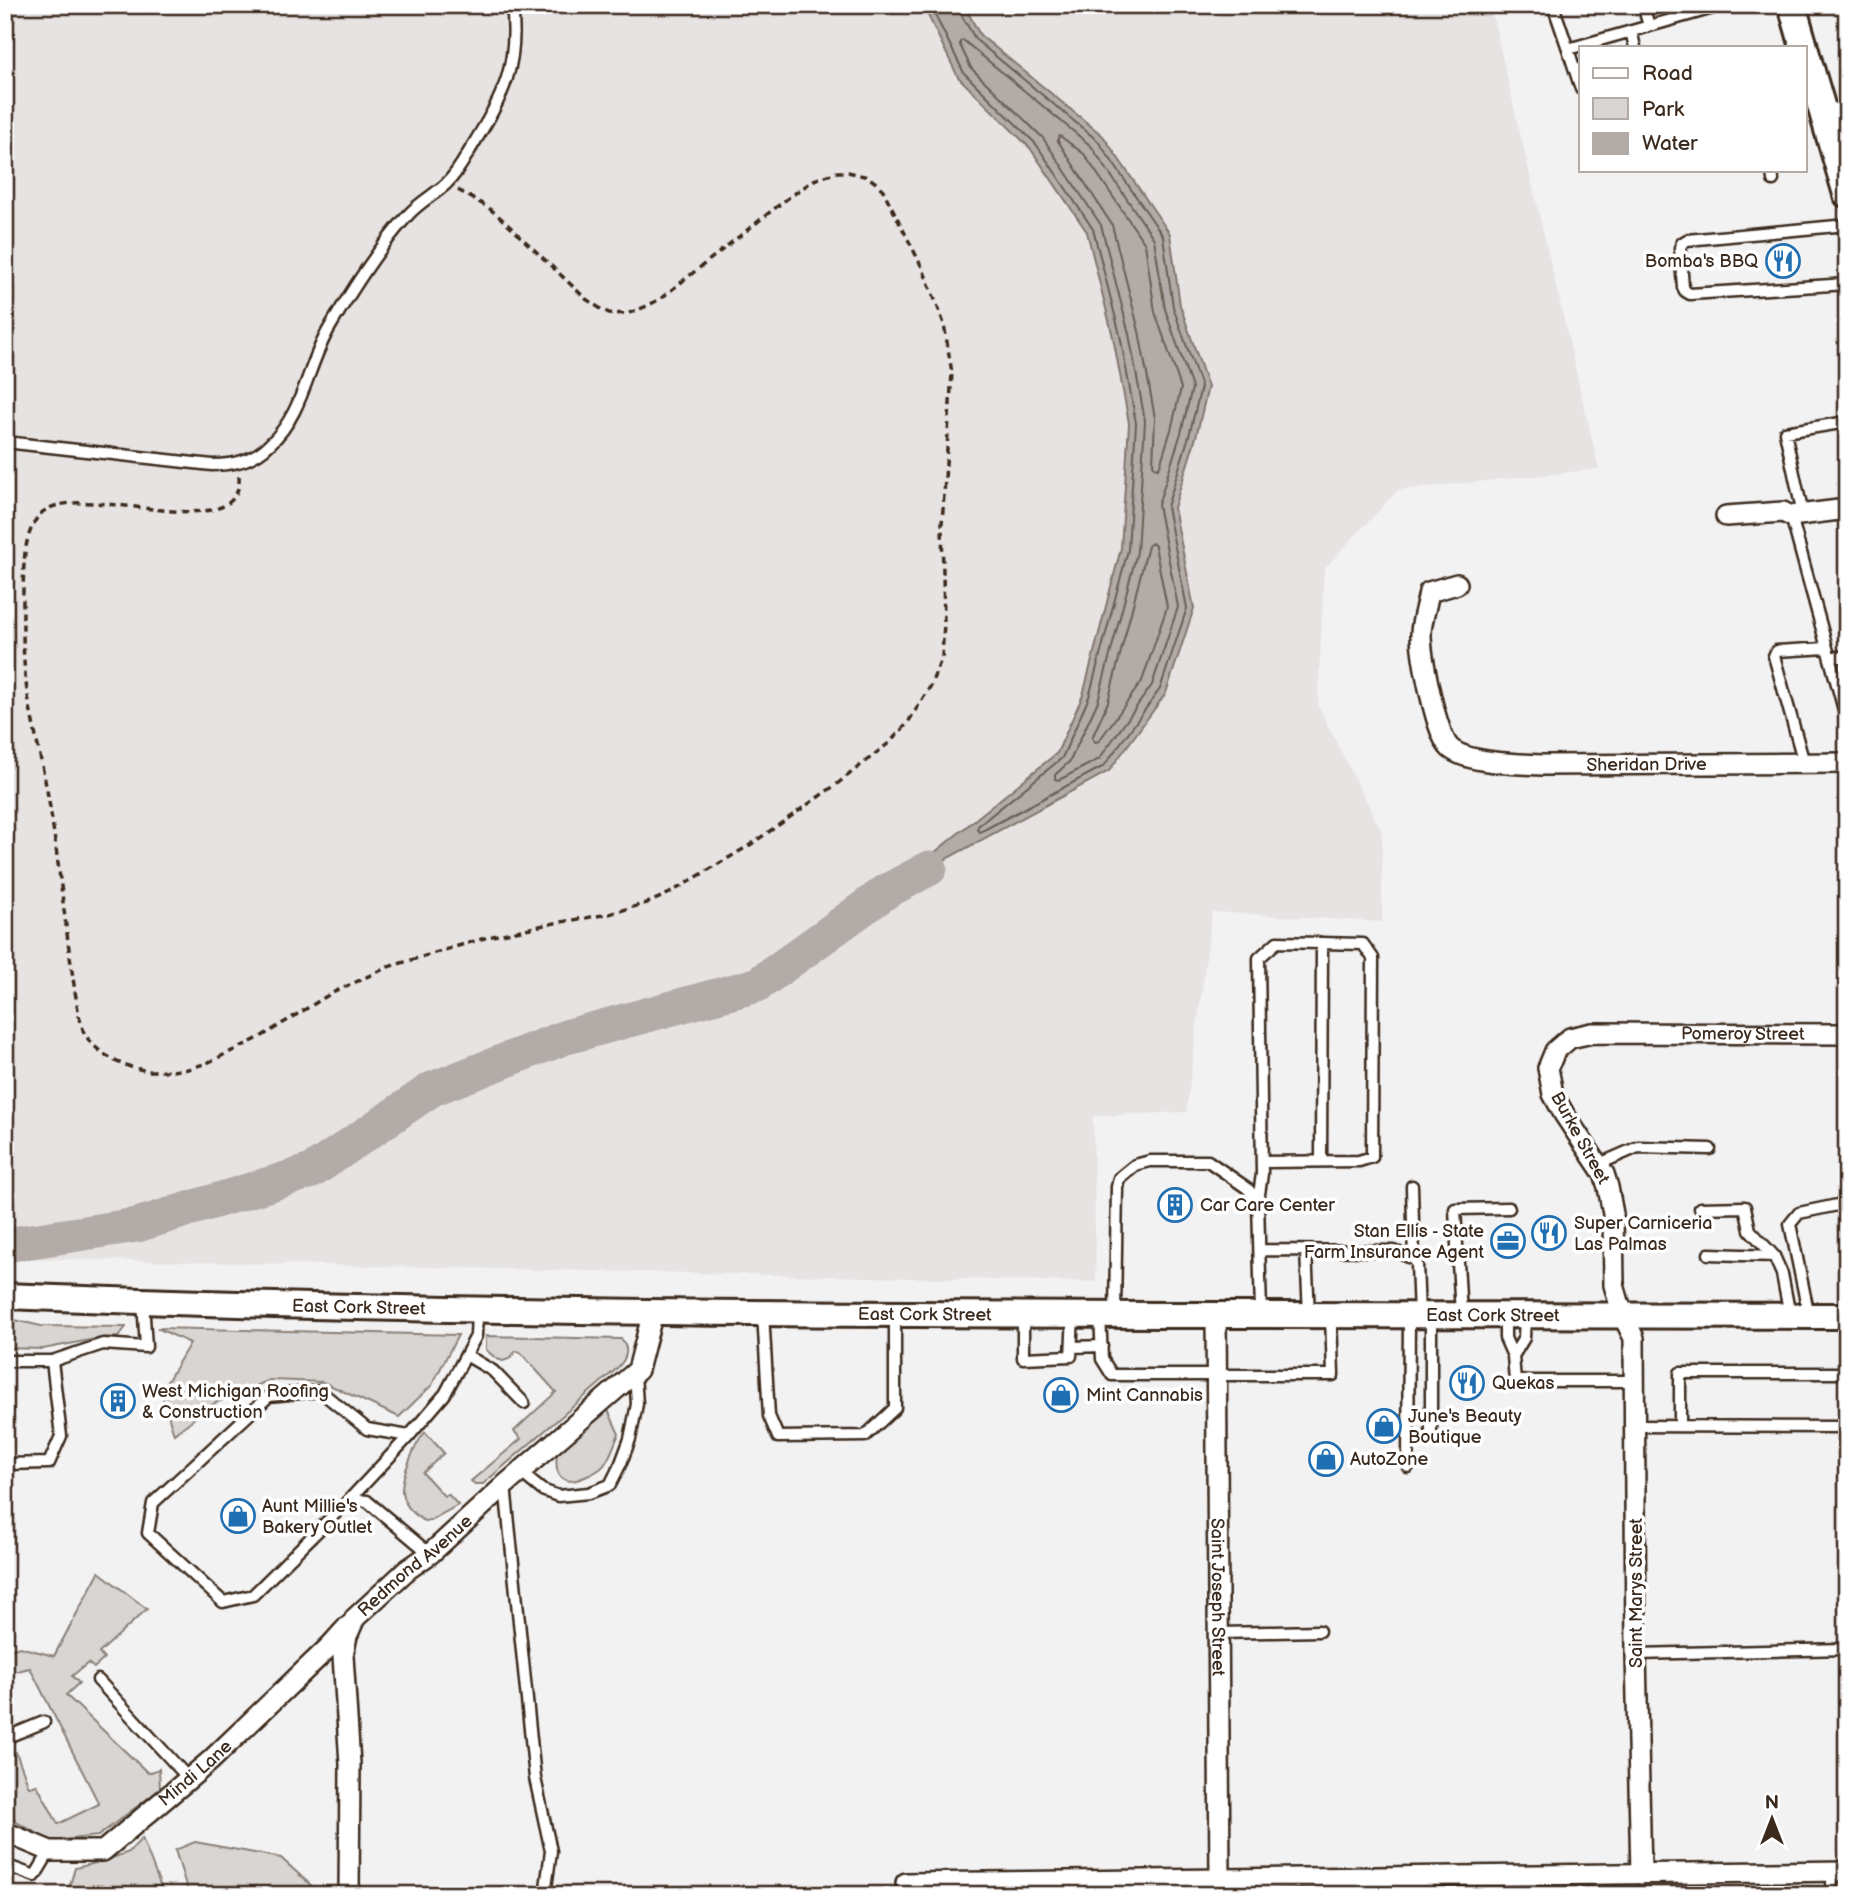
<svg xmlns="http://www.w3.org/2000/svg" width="1852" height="1900" font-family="'Balsamiq Sans',sans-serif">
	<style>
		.built { fill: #e6e3e2 }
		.green { fill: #d8d5d2; stroke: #8a8078; stroke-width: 2 }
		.water { fill: #b2aba7; stroke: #827770; stroke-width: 2 }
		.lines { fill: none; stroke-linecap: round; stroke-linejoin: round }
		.shore { stroke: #6b5e55; stroke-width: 2 }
		.river { stroke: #b2aba7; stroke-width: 35 }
		.service-casing { stroke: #3b2a1e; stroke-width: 15 }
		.minor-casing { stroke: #3b2a1e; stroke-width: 24 }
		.tertiary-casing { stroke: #3b2a1e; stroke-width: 30 }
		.secondary-casing { stroke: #3b2a1e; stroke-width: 32 }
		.path { stroke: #3b2a1e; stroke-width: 3.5; stroke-dasharray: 7 5; stroke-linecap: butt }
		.service { stroke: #fff; stroke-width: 10 }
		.minor { stroke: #fff; stroke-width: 19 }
		.tertiary { stroke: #fff; stroke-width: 24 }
		.secondary { stroke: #fff; stroke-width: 26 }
		.labels { text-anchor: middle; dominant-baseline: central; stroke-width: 7; stroke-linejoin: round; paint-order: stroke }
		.poi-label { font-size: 18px; fill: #3b2a1e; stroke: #fff; text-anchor: start }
		.street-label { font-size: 18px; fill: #3b2a1e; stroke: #fff }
	</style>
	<rect width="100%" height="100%" fill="#f3f2f2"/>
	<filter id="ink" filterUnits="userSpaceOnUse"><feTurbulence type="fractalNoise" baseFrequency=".0143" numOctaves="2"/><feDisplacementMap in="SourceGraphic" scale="14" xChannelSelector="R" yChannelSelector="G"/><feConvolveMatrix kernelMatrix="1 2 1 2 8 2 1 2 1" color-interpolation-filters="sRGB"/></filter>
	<g filter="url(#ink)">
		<!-- built -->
		<path class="built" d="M5 5H1490L1599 469 1398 490 1324 569 1318 706 1382 832V922L1212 912 1186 1112 1093 1116 1096 1282 5 1258Z"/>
		<!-- green -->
		<path class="green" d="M5 1319 15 1320 41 1326 126 1327 118 1337 100 1338 43 1349 5 1348Z
			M157 1328 458 1335 432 1385 399 1417 323 1382 270 1380 213 1404 174 1434 161 1392 190 1343Z
			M486 1336 621 1339C635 1355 618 1368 606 1378L483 1484H475L471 1481 521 1439 514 1431 556 1392 520 1352 516 1351 509 1359 503 1361 497 1359 486 1350Z
			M608 1410 619 1434C614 1444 611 1456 604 1465 600 1471 592 1474 585 1477 562 1487 554 1476 557 1453Z
			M425 1432 444 1453 423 1473 444 1496 448 1494 458 1505 431 1520 424 1521C395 1502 399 1485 411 1457 415 1447 418 1441 425 1432Z
			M99 1572 147 1609 99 1653 104 1659 94 1668 88 1663 72 1676 79 1683 66 1695 148 1773 159 1769 160 1789 98 1836 51 1841 16 1822 5 1802V1755L16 1752 29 1787 37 1785 58 1824 99 1804 30 1668 5 1674V1651L20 1647 54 1656Z
			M142 1838 164 1895H67L75 1868 104 1861 129 1852Z
			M195 1842 281 1858 315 1889V1895H189L175 1850Z"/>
		<!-- water -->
		<path class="water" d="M923 5H964L980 35 1103 136 1170 234 1180 305 1208 387 1196 437 1174 508 1194 608 1166 693 1109 771 887 891 1057 753 1083 695 1121 548 1129 423 1113 337 1087 232 1030 148 958 77Z"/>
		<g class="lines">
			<!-- shore -->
			<path class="shore" d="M930 5 964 73 1036 144 1093 229 1120 335 1136 423 1128 550 1089 697 1062 758 978 826 977 830 980 832 1104 766 1160 689 1187 608 1167 507 1189 436 1201 387 1173 307 1163 236 1098 141 976 40 959 11 958 5
				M963 40 1091 146 1154 239 1165 309 1192 388 1181 433 1158 505 1178 607 1152 685 1099 759 1059 780 1055 779V775L1070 761 1098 701 1137 552 1145 421 1129 334 1101 225 1043 138 971 68 960 45V42Z
				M1060 136 1084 154 1145 244 1155 312 1181 388 1171 430 1160 465 1158 468 1154 467 1153 464 1155 418 1139 331 1112 225 1058 141V138Z
				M1152 543 1155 546 1167 607 1142 681 1099 741 1095 742 1092 738 1108 702 1148 546Z"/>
			<!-- river -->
			<path class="river" d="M5 1245 137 1225 312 1171 432 1089 566 1037 757 985 887 891 930 868"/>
			<!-- service casing -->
			<g class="service-casing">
				<path id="service" d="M1553 5 1568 49
					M1643 5 1649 26
					M1631 31 1635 47
					M1581 89 1568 49 1724 5
					M1772 170 1773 180
					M1847 225 1687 240 1682 243 1680 248 1683 287 1685 291 1690 294 1847 284
					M5 442 212 465C235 465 254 460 270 444 304 413 307 365 330 327 353 288 379 247 409 214 420 202 434 195 446 184 458 173 465 158 473 145 504 94 519 66 512 5
					M1803 515 1785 432 1847 422
					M1791 516 1847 721
					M1830 657H1847
					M1804 763 1774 656 1777 651 1827 648
					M1321 1161 1322 943
					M1597 1165 1638 1147 1710 1149
					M1412 1186 1414 1259
					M1258 1201 1262 1174 1259 958 1277 942 1363 944 1373 958 1372 1157 1359 1161 1262 1162
					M1700 1208 1745 1207 1750 1230 1774 1256 1782 1274 1790 1316
					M1260 1250 1394 1251 1414 1259 1417 1264 1419 1315
					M1306 1251 1309 1314
					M1709 1254 1774 1256
					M763 1313 769 1416 778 1437 865 1436 895 1408V1314
					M1023 1314V1358L1071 1356 1073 1315
					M1100 1314 1102 1359 1112 1375H1333L1331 1316
					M1115 1314 1117 1187 1119 1178 1135 1165 1150 1161H1208L1247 1188 1258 1201 1261 1314
					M1461 1315 1455 1209 1509 1208
					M1505 1316V1338L1513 1356 1515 1381H1634
					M1809 1316 1790 1224 1799 1213 1847 1203
					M1072 1347 1102 1346
					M466 1355 493 1371 524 1403
					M1513 1356 1524 1338 1525 1317
					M5 1361H52L103 1344 146 1347 143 1302
					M1680 1425V1373H1847
					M1635 1426 1847 1427
					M1431 1441V1316
					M5 1464 49 1463 61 1436 52 1361
					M1408 1467 1409 1315
					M520 1472 542 1490 558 1496 589 1493 610 1485 621 1463 630 1439 637 1404 635 1374
					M505 1485 535 1778 551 1851 545 1895
					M350 1499 409 1436
					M430 1554 367 1501 350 1499 253 1595 223 1602 148 1533 153 1503 269 1396 320 1391 367 1429 409 1436 445 1394 476 1336 477 1311
					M1219 1633 1319 1631
					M1636 1654 1847 1649
					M98 1680 189 1779
					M5 1738 44 1722
					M5 1865 35 1876 50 1851
					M1832 1871V1895"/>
			</g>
			<!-- minor casing -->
			<g class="minor-casing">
				<g id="minor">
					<path d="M1823 113H1847"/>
					<path d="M1726 516 1783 512 1791 516 1847 509"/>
					<path id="s1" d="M1457 584 1429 592C1427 605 1421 621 1421 634 1421 655 1436 735 1450 748 1468 764 1522 764 1545 765L1847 763"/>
					<path id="s2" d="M1216 1315 1220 1880"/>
					<path id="s3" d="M5 1830 7 1833 50 1851H103L210 1761 330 1646 348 1626"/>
					<path id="s4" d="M1641 1874 1636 1654 1634 1338 1623 1316 1614 1285 1613 1214 1608 1187 1604 1174 1564 1114 1553 1094 1548 1068 1555 1051 1570 1038 1592 1033 1847 1034"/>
					<path d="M906 1883 1847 1871"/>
					<path id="s5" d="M349 1895 350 1764 343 1656 347 1636 355 1618 407 1570 430 1554 505 1485 638 1370 653 1312"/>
				</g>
			</g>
			<!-- tertiary casing -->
			<g class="tertiary-casing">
				<g id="tertiary">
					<path id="s6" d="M5 1296C619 1321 1233 1313 1847 1316"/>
				</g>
			</g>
			<!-- secondary casing -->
			<g class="secondary-casing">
				<path id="secondary" d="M1792 5 1804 47
					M1805 51 1847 194"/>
			</g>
			<!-- path -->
			<path class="path" d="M239 476C244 555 69 471 37 518 23 539 24 564 23 590 23 623 22 657 27 690 34 734 46 777 52 821 62 886 68 952 79 1016L84 1033 91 1043 102 1053 117 1062 131 1067 147 1071H172L188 1069 207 1063 259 1038 330 994 388 967 488 937 549 924 609 914 650 902 670 893 750 845 837 784 889 743 907 724 930 687 942 657 944 623 942 524 952 373 944 324 939 310 923 269 883 190 876 183 868 177 848 172H837L814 180 784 201 660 299 647 306 627 314 609 313 601 309 586 299 503 220 489 208 458 190"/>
			<!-- service -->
			<use href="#service" class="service"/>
			<!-- minor -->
			<use href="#minor" class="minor"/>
			<!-- tertiary -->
			<use href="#tertiary" class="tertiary"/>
			<!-- secondary -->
			<use href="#secondary" class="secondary"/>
		</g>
	</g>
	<!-- icons -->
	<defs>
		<g id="restaurant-ring" transform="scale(1.75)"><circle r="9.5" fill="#fff" stroke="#1f6fb2" stroke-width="1.5"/><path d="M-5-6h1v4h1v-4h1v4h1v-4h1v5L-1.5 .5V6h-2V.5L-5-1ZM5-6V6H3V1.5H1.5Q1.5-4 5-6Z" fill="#1f6fb2"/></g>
		<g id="building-ring" transform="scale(1.75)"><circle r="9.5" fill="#fff" stroke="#1f6fb2" stroke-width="1.5"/><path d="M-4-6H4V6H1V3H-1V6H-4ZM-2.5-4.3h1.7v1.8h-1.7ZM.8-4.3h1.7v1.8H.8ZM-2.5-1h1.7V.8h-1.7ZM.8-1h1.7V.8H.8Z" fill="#1f6fb2"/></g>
		<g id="office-ring" transform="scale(1.75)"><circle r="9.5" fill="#fff" stroke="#1f6fb2" stroke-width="1.5"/><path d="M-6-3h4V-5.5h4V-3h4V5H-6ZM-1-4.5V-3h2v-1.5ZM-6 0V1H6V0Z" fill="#1f6fb2"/></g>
		<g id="shop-ring" transform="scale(1.75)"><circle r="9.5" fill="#fff" stroke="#1f6fb2" stroke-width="1.5"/><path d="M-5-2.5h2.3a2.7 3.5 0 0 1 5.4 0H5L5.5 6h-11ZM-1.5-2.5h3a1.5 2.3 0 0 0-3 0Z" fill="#1f6fb2"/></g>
	</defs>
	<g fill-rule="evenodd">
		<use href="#restaurant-ring" x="1783" y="261"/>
		<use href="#building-ring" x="1175" y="1205"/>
		<use href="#restaurant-ring" x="1549" y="1233"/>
		<use href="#office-ring" x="1508" y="1241"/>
		<use href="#restaurant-ring" x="1467" y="1383"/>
		<use href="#shop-ring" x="1061" y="1395"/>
		<use href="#building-ring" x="118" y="1401"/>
		<use href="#shop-ring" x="1384" y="1426"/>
		<use href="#shop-ring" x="1326" y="1459"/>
		<use href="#shop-ring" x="238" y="1516"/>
	</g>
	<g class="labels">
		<!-- poi labels -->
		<g class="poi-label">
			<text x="1758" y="261" text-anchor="end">Bomba's BBQ</text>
			<text x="1200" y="1205">Car Care Center</text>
			<text x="1574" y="1223">Super Carniceria<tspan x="1574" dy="21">Las Palmas</tspan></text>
			<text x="1484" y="1231" text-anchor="end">Stan Ellis - State<tspan x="1484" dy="21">Farm Insurance Agent</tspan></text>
			<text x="1492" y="1383">Quekas</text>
			<text x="142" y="1391">West Michigan Roofing<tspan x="142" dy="21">&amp; Construction</tspan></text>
			<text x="1086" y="1395">Mint Cannabis</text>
			<text x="1408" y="1416">June's Beauty<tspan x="1408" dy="21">Boutique</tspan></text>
			<text x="1350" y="1459">AutoZone</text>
			<text x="262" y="1506">Aunt Millie's<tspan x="262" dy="21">Bakery Outlet</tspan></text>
		</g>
		<!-- street labels -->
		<g class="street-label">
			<text stroke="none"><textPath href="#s1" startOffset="390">Sheridan Drive</textPath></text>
			<text stroke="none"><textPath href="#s4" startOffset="1038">Pomeroy Street</textPath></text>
			<text transform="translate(1580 1138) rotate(61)">Burke Street</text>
			<text stroke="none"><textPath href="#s6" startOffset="354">East Cork Street</textPath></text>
			<text stroke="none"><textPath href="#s6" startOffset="920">East Cork Street</textPath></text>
			<text stroke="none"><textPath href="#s6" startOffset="1488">East Cork Street</textPath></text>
			<text stroke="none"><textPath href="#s5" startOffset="359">Redmond Avenue</textPath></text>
			<text transform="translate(1636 1593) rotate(-90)">Saint Marys Street</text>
			<text stroke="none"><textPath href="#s2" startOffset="282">Saint Joseph Street</textPath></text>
			<text stroke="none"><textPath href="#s3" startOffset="224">Mindi Lane</textPath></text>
		</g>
	</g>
	<!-- margin -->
	<rect width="1852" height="1900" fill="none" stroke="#fff" stroke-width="28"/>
	<rect x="14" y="14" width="1824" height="1872" fill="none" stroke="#3b2a1e" stroke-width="2.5" filter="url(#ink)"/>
	<!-- legend -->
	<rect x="1579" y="46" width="228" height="126" fill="#ffffff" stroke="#b1aaa5" stroke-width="2"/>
	<rect x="1593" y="68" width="35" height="10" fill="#ffffff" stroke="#b1aaa5" stroke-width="2"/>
	<text x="1642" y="80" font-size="21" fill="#3b2a1e">Road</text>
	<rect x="1593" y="98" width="35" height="21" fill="#d8d5d2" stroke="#b1aaa5" stroke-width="2"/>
	<text x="1642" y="116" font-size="21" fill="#3b2a1e">Park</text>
	<rect x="1593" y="133" width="35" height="21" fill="#b2aba7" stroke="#b1aaa5" stroke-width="2"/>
	<text x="1642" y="150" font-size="21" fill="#3b2a1e">Water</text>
	<!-- north arrow -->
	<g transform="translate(1772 1819)" stroke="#ffffff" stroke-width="5" paint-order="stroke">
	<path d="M0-5L12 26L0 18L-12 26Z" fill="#3b2a1e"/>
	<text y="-10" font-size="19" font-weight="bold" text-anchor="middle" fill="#3b2a1e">N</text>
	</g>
</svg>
